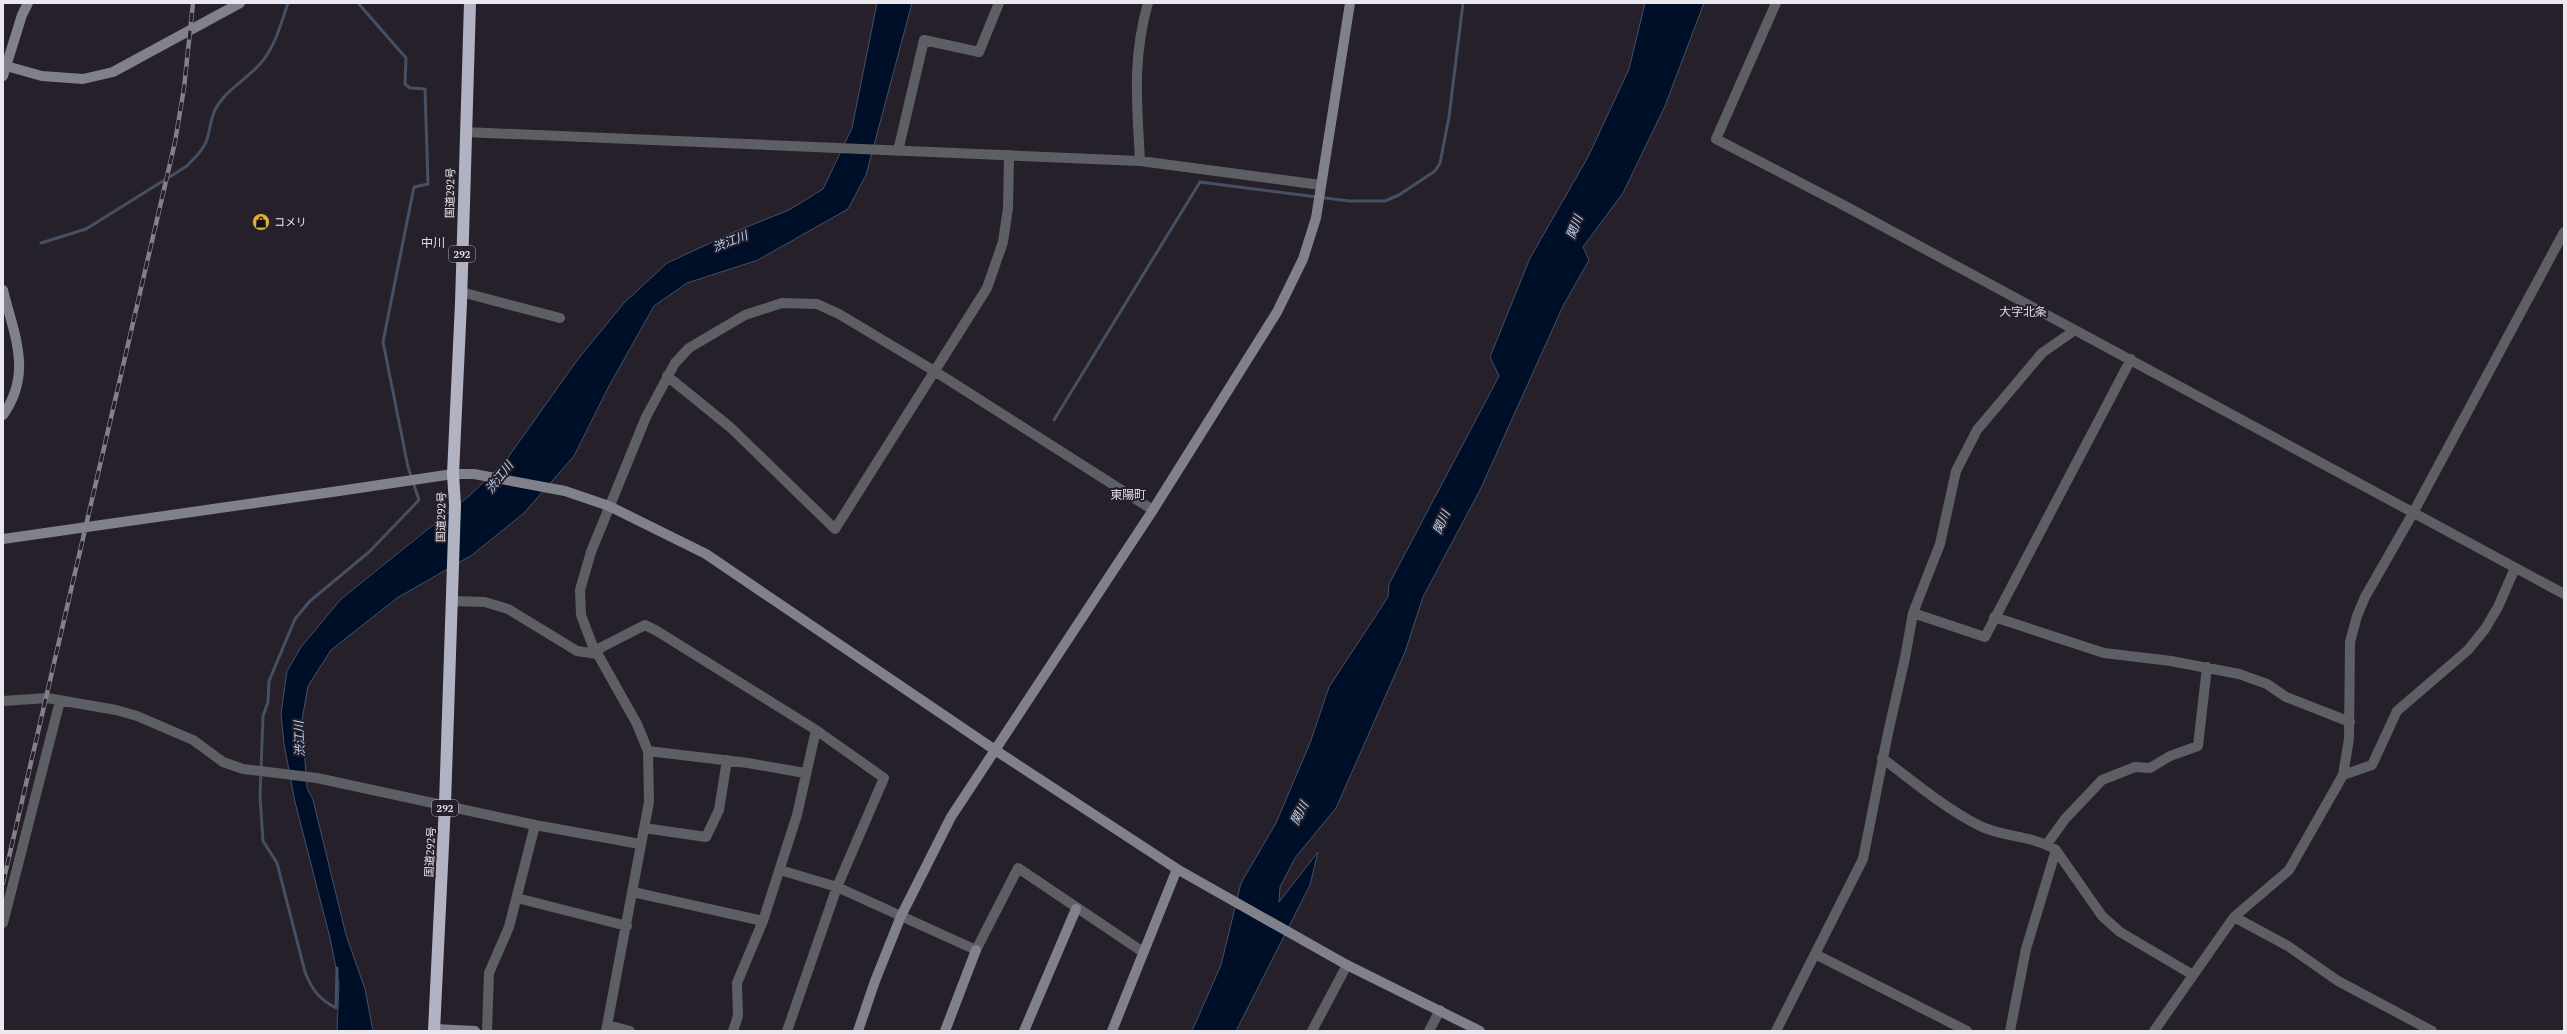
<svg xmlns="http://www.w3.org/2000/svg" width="2567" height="1034" font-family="'PT Serif','Noto Sans JP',serif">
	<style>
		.water { fill: #000f28; stroke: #465064 }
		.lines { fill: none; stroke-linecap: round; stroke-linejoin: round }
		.stream { stroke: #465064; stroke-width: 3 }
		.street { stroke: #5e5f65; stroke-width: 10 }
		.secondary { stroke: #80818b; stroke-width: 10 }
		.highway { stroke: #b1b3c3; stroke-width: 12 }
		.rail-casing { stroke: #847f89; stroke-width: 4.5 }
		.rail { stroke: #26202b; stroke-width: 3; stroke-dasharray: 9; stroke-linecap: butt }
		.secondary-bridge { stroke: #80818b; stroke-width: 10 }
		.labels { text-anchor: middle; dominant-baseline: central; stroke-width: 4; stroke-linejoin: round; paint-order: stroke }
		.shield { fill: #26202b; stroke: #b0abb4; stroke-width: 1 }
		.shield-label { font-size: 10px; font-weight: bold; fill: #ebe7ef }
		.street-label { font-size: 11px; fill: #ebe7ef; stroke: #26202b }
		.poi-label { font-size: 11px; fill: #ebe7ef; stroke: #26202b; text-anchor: start }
		.water-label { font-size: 12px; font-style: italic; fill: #bfd9f8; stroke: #26202b }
		.neighbourhood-label { font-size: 12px; fill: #e0d8e8; stroke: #26202b }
	</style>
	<rect width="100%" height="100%" fill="#26202b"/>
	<!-- water -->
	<path class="water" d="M877 3H912L866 175 848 209 758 260 687 283 654 306 609 386 574 456 524 513 472 555 397 598 331 650 308 686 302 720 307 788 313 800 346 935 365 989 373 1031H337L339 983 330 938 295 802 284 744 281 714 287 671 301 647 341 599 468 497 504 463 578 359 624 303 667 263 734 232 789 210 823 189 852 128Z
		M1645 3H1704L1665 106 1623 193 1583 247 1589 260 1563 306 1481 488 1423 597 1405 652 1336 808 1295 858 1280 887 1279 902 1318 852 1310 885 1236 1031H1192L1221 965 1241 883 1276 823 1310 743 1329 687 1388 597 1389 584 1499 376 1490 357 1530 258 1588 157 1629 69Z"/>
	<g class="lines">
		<!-- stream -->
		<path class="stream" d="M41 243 86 229 187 166C194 158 202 152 206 142 210 132 210 120 215 110 225 90 246 80 260 64 275 47 281 24 288 3
			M1054 420 1200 182 1349 201H1385L1399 195 1435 171 1440 163 1449 117 1463 3
			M337 968 336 1008C319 999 312 990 305 972L277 863 263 841 260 796 263 716 268 702 269 681 295 619 310 601 369 552 419 500 408 467 383 342 414 187 428 184 425 89 410 88 405 84 406 58 358 3"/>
		<!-- street -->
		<path class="street" d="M1776 3 1716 139 1847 207 2564 594
			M465 132 1140 161 1321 185
			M898 151 924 40 979 52 999 3
			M1140 161C1137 104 1132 59 1148 3
			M461 292 560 318
			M667 376 730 427 835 529 987 288 1003 242 1008 208 1009 155
			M451 601 485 602 508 609 577 651 597 654
			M1913 613 1985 637 2131 359
			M1994 617 2104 653 2171 661 2239 674 2267 684 2286 697 2350 722
			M597 654 600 648 645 625 657 631 816 730 884 778 837 887 787 1031
			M3 701 47 698 116 710 137 716 193 740 223 762 243 769 317 778 535 825 640 844
			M648 751 748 763 805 773
			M1882 758C1913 781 1943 807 1978 825 2003 838 2033 835 2056 850L2102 916 2120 932 2193 975
			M2343 775 2372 765 2397 711 2468 650 2485 629 2498 607 2515 568
			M644 828 706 837 719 810 727 760
			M2047 844 2065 819 2102 780 2135 767 2150 768 2170 756 2198 746 2207 667
			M780 870 837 887 976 950 1018 868 1143 952
			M633 892 763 921
			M517 898 627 926
			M2234 917 2288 946 2338 981 2432 1031
			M3 923 60 701
			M1815 954 1967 1031
			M608 1025 630 1031
			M487 1031 489 973 509 927 535 825
			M606 1031 649 802 648 751 637 724 592 644 581 615 580 590 591 552 646 417 675 363 689 348 745 315 782 303 817 304 839 314 936 372 1153 510
			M733 1031 738 1016 737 983 763 921 797 815 816 730
			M1312 1031 1347 965
			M1429 1031 1440 1010
			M1776 1031 1863 859 1888 733 1905 658 1913 613 1940 544 1956 471 1977 430 2042 353 2075 330
			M2010 1031 2026 949 2056 850
			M2154 1031 2234 917 2289 870 2343 775 2349 739 2350 642 2357 616 2365 597 2413 513 2564 232"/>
		<!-- secondary -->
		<path class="secondary" d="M6 66 42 76 83 79 113 72 240 3
			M3 76 22 15 28 3
			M3 290C14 335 33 373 3 415
			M339 491 453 474H474L565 491 609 506 706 554 995 750 1177 869 1347 965 1480 1031
			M435 1029 475 1031
			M858 1031 875 981 901 916 951 817 1153 510 1277 312 1303 259 1316 218 1350 3
			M945 1031 976 950
			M1024 1031 1076 909
			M1112 1031 1177 869"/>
		<!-- highway -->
		<path class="highway" d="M434 1031 445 804 455 505 453 474 461 303 470 3"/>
		<!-- rail casing -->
		<g class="rail-casing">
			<path id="rail" d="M3 883 175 142 184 88 193 3"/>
		</g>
		<!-- rail -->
		<use href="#rail" class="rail"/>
		<!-- secondary-bridge -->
		<path class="secondary-bridge" d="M3 539 339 491"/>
	</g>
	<!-- icons -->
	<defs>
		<g id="shop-disc" transform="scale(0.9)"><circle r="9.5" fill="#e3ae34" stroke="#26202b"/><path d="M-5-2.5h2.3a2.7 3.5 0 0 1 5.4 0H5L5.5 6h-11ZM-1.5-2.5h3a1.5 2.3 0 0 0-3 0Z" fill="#111"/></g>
	</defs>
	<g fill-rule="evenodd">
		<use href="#shop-disc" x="261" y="222"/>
	</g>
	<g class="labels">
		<!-- shield labels -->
		<g class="shield">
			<rect x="449" y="246" width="26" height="16" rx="3"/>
			<rect x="432" y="800" width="26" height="16" rx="3"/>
		</g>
		<g class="shield-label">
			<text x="462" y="254">292</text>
			<text x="445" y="808">292</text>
		</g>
		<!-- street labels -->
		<g class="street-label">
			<text transform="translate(450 193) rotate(-89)">国道292号</text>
			<text transform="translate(441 517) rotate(-89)">国道292号</text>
			<text transform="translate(430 852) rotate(-87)">国道292号</text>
		</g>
		<!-- poi labels -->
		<g class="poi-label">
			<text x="274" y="222">コメリ</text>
		</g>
		<!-- water labels -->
		<g class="water-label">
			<text transform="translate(1574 227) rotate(-69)">関川</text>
			<text transform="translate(730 241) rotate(-21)">渋江川</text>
			<text transform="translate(499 477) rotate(-52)">渋江川</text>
			<text transform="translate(1441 522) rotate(-66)">関川</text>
			<text transform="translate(299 739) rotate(-92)">渋江川</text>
			<text transform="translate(1299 813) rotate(-63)">関川</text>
		</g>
		<!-- neighbourhood labels -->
		<g class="neighbourhood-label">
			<text x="433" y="242">中川</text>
			<text x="2023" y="311">大字北条</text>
			<text x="1128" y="494">東陽町</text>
		</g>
	</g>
	<!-- border -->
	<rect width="2567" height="1034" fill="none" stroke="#ebe7ef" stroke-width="8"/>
</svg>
